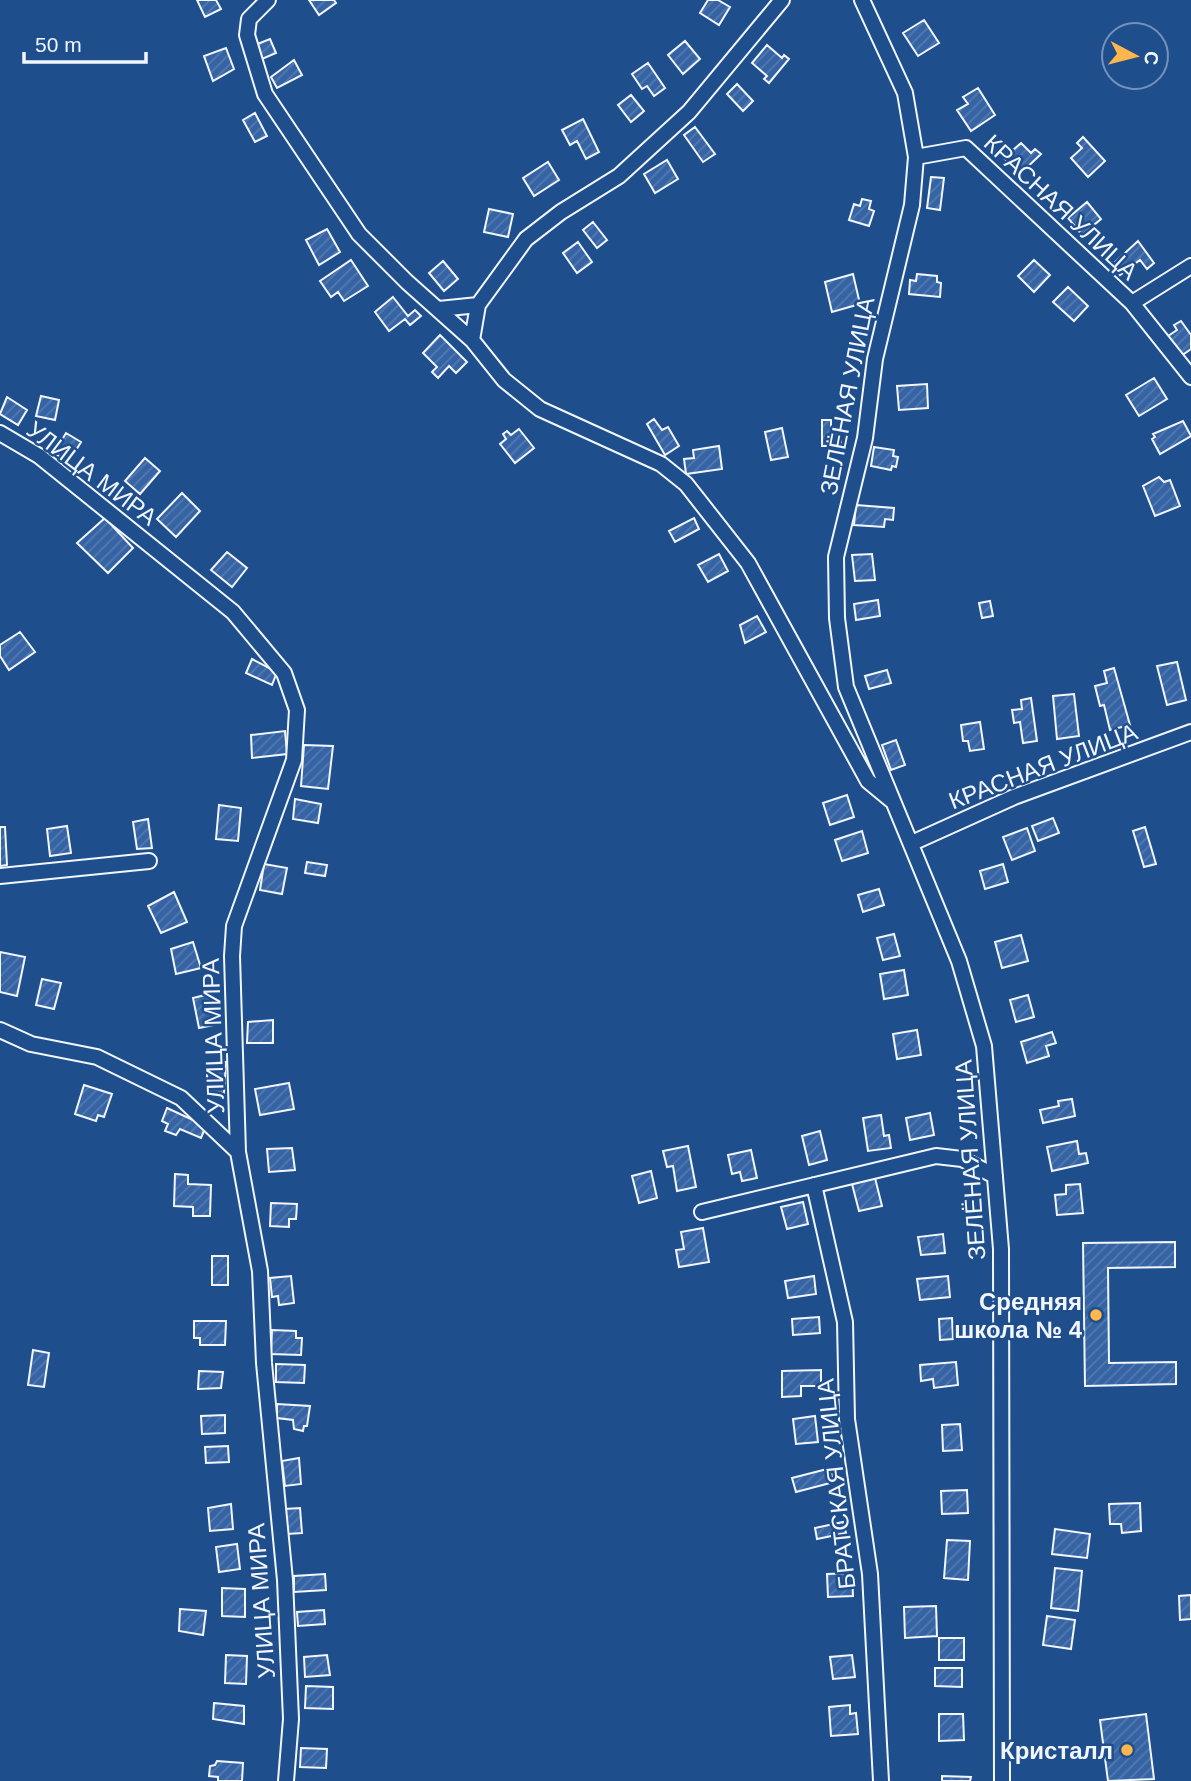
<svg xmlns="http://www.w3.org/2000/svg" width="1191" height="1781" font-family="Arial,sans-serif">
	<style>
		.building { fill: url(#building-hatch); stroke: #f2f6ff; stroke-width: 2 }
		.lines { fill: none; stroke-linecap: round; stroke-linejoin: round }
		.minor-casing { stroke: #f2f6ff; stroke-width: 18 }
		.minor { stroke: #1f4e8c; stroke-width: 14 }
		.poi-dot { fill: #ffb74d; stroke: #1f4e8c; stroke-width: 2.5 }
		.labels { text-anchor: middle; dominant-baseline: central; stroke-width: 5; stroke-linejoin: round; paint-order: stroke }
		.street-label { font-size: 24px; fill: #f2f6ff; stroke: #1f4e8c }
		.poi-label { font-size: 24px; font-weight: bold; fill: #f2f6ff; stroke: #1f4e8c; text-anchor: end }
	</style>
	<defs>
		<pattern id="building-hatch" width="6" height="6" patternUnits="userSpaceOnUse" patternTransform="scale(1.75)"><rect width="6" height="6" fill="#3563a3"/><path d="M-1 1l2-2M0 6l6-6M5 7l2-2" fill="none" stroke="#537ab1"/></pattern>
	</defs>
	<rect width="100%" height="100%" fill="#1f4e8c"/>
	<!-- building -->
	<path class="building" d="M197 0H216L221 9 205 17Z
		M309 0H334L336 3 319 15Z
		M708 0H718L730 7 719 25 700 13Z
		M924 20 939 43 918 56 903 33Z
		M270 39 276 53 262 59 255 45Z
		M685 41 700 59 683 74 668 55Z
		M767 45 782 58 784 55 789 59 769 83 764 79 767 76 752 63Z
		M226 48 234 69 213 81 204 56Z
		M294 60 302 75 277 88 271 77Z
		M648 63 665 88 654 96 647 86 642 89 632 74Z
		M737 84 753 101 743 111 727 94Z
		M978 88 995 115 971 131 957 110 968 104 963 97Z
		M631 95 644 111 631 122 618 105Z
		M255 113 267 136 255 142 243 120Z
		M583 119 599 152 586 159 577 141 570 145 562 130Z
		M695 127 715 154 703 162 684 135Z
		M1083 137 1105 161 1088 177 1071 158 1082 148 1077 143Z
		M1021 143 1031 153 1035 149 1041 154 1020 174 1004 158Z
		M667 160 678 179 655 193 644 174Z
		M548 162 559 180 534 196 523 178Z
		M931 177 944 178 940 210 927 208Z
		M862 199 871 201 869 209 874 211 869 226 849 220 854 204 860 206Z
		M1087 202 1101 219 1082 235 1068 218Z
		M489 209 513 214 508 237 484 232Z
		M593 222 607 240 597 248 583 230Z
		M327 229 340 252 319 265 306 240Z
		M1138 241 1154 263 1147 269 1140 260 1120 275 1112 265Z
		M578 242 592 262 577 273 563 253Z
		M351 260 368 286 344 301 338 292 331 297 320 281Z
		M1034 260 1050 275 1034 292 1018 276Z
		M443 261 458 279 444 291 429 273Z
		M853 274 860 304 832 312 825 282Z
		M917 274 937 276V282L941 283 940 297 909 294 910 280 916 281Z
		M1068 287 1088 306 1074 321 1053 302Z
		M393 297 408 316 415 310 421 316 410 325 405 319 389 331 375 312Z
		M1181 321 1191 335V349L1178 358 1165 338 1177 330 1174 325Z
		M440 335 467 362 456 373 449 366 438 378 432 372 437 367 423 353Z
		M1154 378 1167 399 1139 416 1126 395Z
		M927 384 928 408 899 410 897 386Z
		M41 396 59 400 55 420 36 416Z
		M7 397 27 410 18 425 0 414Z
		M654 419 662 430 668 427 679 446 665 455 647 424Z
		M822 420H831V427H841V446H822Z
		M1183 421 1191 436 1160 454 1152 439 1155 437 1153 434Z
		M782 428 788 457 771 460 765 432Z
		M519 429 534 448 515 463 500 444 506 439 503 434 507 431 511 435Z
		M66 433 81 442 69 462 54 453Z
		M719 446 722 469 686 474 684 459 694 458 693 450Z
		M874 447 894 450 893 456 898 457 896 467 892 466 891 470 871 466Z
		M145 458 160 471 140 494 125 481Z
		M1159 477 1164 482 1170 480 1180 506 1155 516 1143 486Z
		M182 493 200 511 176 537 157 519Z
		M856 505 894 508 893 520 885 519 884 527 854 525Z
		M105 518 133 548 108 573 77 543Z
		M694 518 699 529 675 542 669 531Z
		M227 552 247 568 232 587 211 570Z
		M719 554 728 571 708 582 698 565Z
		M872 554 875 580 855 581 852 555Z
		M878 600 880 616 856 620 854 604Z
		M990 601 993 616 982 618 979 603Z
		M757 616 766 632 745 643 740 625Z
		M20 632 35 652 9 670 0 656V645Z
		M252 659 277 672 272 685 246 673Z
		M1177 662 1186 700 1167 705 1157 666Z
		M1114 668 1130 725 1110 730 1104 705 1100 706 1095 686 1107 683 1104 671Z
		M887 670 891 683 869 689 865 676Z
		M1074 694 1079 736 1057 739 1053 696Z
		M1031 698 1037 741 1023 743 1020 722 1014 723 1012 710 1022 709 1021 700Z
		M980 722 984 749 970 751 968 741H963L961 725Z
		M285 731 287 754 252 758 251 735Z
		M896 740 905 765 891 770 882 745Z
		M304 745 333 746 328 789 301 786Z
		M847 795 854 817 830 825 823 803Z
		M295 799 321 804 318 823 293 819Z
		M219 805 241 808 238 841 216 839Z
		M1053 818 1059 833 1038 841 1032 826Z
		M148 819 152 848 137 849 133 822Z
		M67 826 71 853 50 856 47 829Z
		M0 827H5L7 865 0 866Z
		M1145 827 1156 864 1144 867 1133 831Z
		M1027 828 1035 851 1012 860 1003 837Z
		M862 831 868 853 842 861 835 840Z
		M307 862 327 865 325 876 305 873Z
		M264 864 287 868 282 894 260 890Z
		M1003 864 1008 882 985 889 980 871Z
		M879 889 884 905 863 912 858 895Z
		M174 892 187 922 161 933 148 906Z
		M894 934 900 956 883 960 877 938Z
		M1021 935 1028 961 1002 968 995 942Z
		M193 942 201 968 176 974 171 949Z
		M0 952 25 957 17 996 0 992Z
		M904 970 908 995 884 999 880 974Z
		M42 979 61 983 54 1009 36 1005Z
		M209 994 214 1025 199 1028 193 998Z
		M1028 995 1034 1017 1016 1022 1010 1000Z
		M273 1020V1043H247L248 1022Z
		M917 1030 921 1055 897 1059 893 1034Z
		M1052 1032 1056 1043 1046 1046 1049 1056 1027 1063 1021 1042Z
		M208 1061 226 1062 224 1093 206 1092Z
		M289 1083 294 1109 260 1115 255 1089Z
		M84 1085 112 1094 104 1117 98 1115 96 1121 75 1114Z
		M1072 1099 1075 1116 1043 1123 1040 1110 1059 1106 1058 1101Z
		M167 1108 206 1126 201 1138 180 1129 176 1135 165 1131 168 1124 162 1121Z
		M930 1113 934 1135 910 1140 906 1118Z
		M881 1115 884 1136 889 1135 891 1148 868 1151 863 1118Z
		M820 1131 827 1160 809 1165 802 1136Z
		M1077 1141 1079 1154 1086 1153 1088 1163 1052 1171 1047 1147Z
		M688 1146 696 1187 677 1191 673 1166 667 1167 663 1151Z
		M292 1148 295 1170 269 1172 267 1149Z
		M751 1150 757 1178 742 1181 740 1172 732 1174 728 1155Z
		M651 1171 657 1198 639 1203 632 1176Z
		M175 1174 188 1175V1184L211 1185 210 1216H193V1207L174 1206Z
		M875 1178 882 1206 859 1211 852 1184Z
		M1080 1184 1083 1213 1057 1215 1055 1195 1066 1194V1185Z
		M803 1202 808 1224 787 1229 781 1207Z
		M271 1203 297 1204 296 1219H289V1227L270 1226Z
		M703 1228 709 1262 679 1267 676 1250 684 1249 681 1232Z
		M943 1234 945 1253 921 1255 918 1237Z
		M1175 1242V1267L1108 1268 1109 1363 1176 1362V1384L1085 1386 1083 1243Z
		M212 1256H228V1285H212Z
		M291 1276 294 1303 279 1305 278 1296 272 1297 270 1278Z
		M814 1276 816 1294 788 1298 785 1281Z
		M948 1276 950 1297 920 1300 917 1279Z
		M819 1317 820 1333 793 1335 792 1319Z
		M952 1318 953 1339 940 1340 939 1319Z
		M194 1321H226L225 1345H200V1338H194Z
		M272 1330 296 1331V1338H302L301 1355 271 1354Z
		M33 1350 49 1353 44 1387 28 1385Z
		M956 1362 958 1385 934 1388 933 1379 921 1381 920 1365Z
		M276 1364 305 1365 304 1383 276 1382Z
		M821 1370V1386H801V1396L782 1397V1371Z
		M199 1371 223 1372 221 1388 198 1389Z
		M277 1404 310 1406 307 1426H304L303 1431 294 1429 293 1420 277 1418Z
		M225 1415V1433L202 1434 201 1416Z
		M815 1416 818 1442 796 1444 793 1419Z
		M960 1424 962 1450 943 1451 942 1425Z
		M228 1446 229 1462 206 1463 205 1447Z
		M299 1458 301 1484 285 1486 282 1461Z
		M831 1468 834 1482 796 1492 792 1478Z
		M967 1490 968 1513 942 1514 941 1491Z
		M1140 1503 1141 1531 1122 1533 1121 1524H1110L1109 1504Z
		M231 1504 233 1529 210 1531 208 1508Z
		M300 1508 302 1533 287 1534 285 1509Z
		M843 1522 846 1533 817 1539 815 1528Z
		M1055 1529 1090 1534 1087 1558 1052 1554Z
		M947 1540 970 1541 968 1580 944 1578Z
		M237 1544 240 1569 219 1572 216 1547Z
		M1055 1568 1082 1571 1078 1611 1051 1608Z
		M852 1573 853 1596 828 1597 827 1574Z
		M325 1574 326 1590 294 1592V1576Z
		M222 1588 245 1589V1617L222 1616Z
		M1191 1595V1619L1180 1620 1179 1596Z
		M936 1606 937 1636 905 1638 904 1607Z
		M180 1609 206 1611 203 1635 179 1631Z
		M324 1610 325 1624 298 1626 297 1612Z
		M1047 1616 1075 1620 1071 1649 1043 1645Z
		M939 1638H964V1660H939Z
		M226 1655 247 1656 246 1684 225 1683Z
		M327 1655 330 1675 305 1677 304 1657Z
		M852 1655 855 1677 833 1679 830 1657Z
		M935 1668H962V1687L935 1686Z
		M306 1686 333 1687V1709L305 1708Z
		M214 1703 244 1706V1724L213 1719Z
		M850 1705V1714L856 1713 858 1734 831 1736 829 1707Z
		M939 1714H963L964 1740 939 1741Z
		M1146 1714 1154 1779 1108 1781 1100 1720Z
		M301 1748 327 1749 326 1768 300 1767Z
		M217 1761 243 1763 242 1781H218V1777L209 1776 210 1766 215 1765Z
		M942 1776 971 1777 970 1781H942Z"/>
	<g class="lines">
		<!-- minor casing -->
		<g class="minor-casing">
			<path id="minor" d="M268 0 249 19 247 35 265 94 359 234 407 282 472 340 504 380 540 409 661 464 686 484 748 563 868 781 891 800
				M862 0 905 93 916 157 912 205 875 359 865 438 836 557 837 618 846 687 959 961 984 1046 1001 1249 1002 1781
				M916 157 966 148 1132 303 1191 377
				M1132 303 1191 266
				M439 309 478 305 526 239 561 212 619 176 689 112 782 0
				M472 340 478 305
				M0 433 39 456 233 612 284 673 297 710 294 760 234 926 232 956 238 1152 260 1271 264 1363 285 1580 291 1719 286 1781
				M912 843 1014 797 1191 732
				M0 876 149 861
				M0 1030 31 1044 97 1057 181 1098 238 1152
				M814 1185 845 1322 847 1419 870 1574 881 1781
				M702 1212 936 1156 962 1159 995 1176"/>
		</g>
		<!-- minor -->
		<use href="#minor" class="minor"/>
	</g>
	<!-- markers -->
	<g class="poi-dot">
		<circle cx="1096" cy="1315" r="7"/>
		<circle cx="1127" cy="1750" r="7"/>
	</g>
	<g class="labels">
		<!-- street labels -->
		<g class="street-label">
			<text transform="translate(1061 207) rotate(43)">КРАСНАЯ УЛИЦА</text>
			<text transform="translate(847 396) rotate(-79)">ЗЕЛЁНАЯ УЛИЦА</text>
			<text transform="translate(92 473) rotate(37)">УЛИЦА МИРА</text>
			<text transform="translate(1043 766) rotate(-21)">КРАСНАЯ УЛИЦА</text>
			<text transform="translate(213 1036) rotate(-92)">УЛИЦА МИРА</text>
			<text transform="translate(970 1160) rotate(-94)">ЗЕЛЁНАЯ УЛИЦА</text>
			<text transform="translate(836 1484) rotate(-96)">БРАТСКАЯ УЛИЦА</text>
			<text transform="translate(261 1601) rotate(-94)">УЛИЦА МИРА</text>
		</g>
		<!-- poi labels -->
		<g class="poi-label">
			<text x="1082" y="1301">Средняя<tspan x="1082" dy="28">школа № 4</tspan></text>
			<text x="1113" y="1750">Кристалл</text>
		</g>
	</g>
	<!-- north arrow -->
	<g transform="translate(1135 56) rotate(97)"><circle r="33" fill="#1f4e8c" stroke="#7391ba" stroke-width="2"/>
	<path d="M0-5L12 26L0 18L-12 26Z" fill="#ffb74d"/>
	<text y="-10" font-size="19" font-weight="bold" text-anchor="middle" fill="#f2f6ff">С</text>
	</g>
	<!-- scale -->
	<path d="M24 52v10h122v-10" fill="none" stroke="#f2f6ff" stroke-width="3.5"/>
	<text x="35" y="52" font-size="21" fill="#f2f6ff" stroke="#1f4e8c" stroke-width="5" paint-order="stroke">50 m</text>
</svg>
